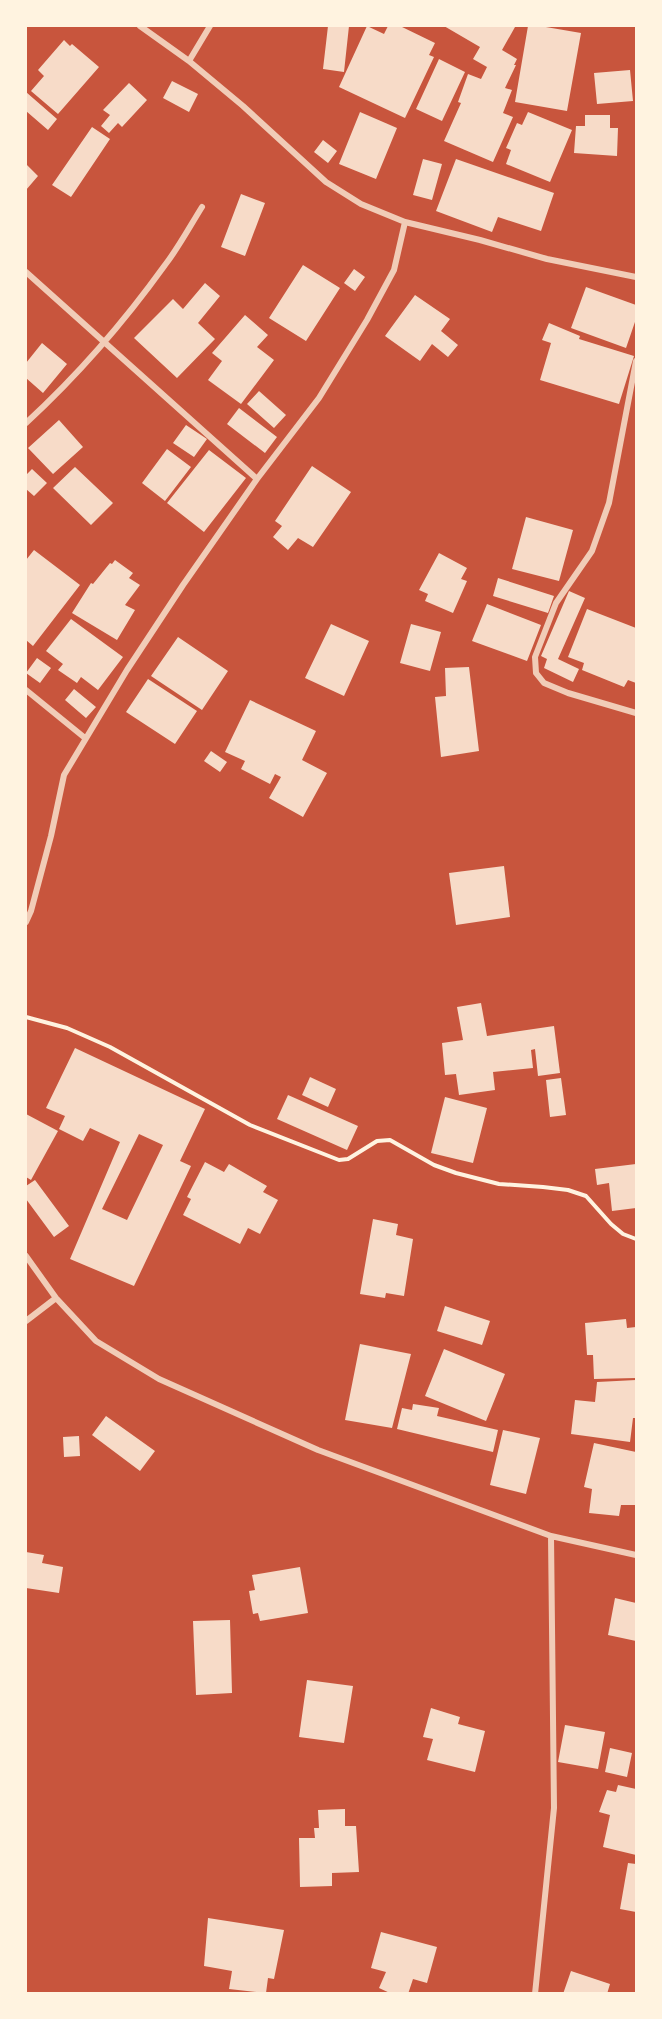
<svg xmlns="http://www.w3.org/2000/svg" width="662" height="2019" font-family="'Sofia Sans Condensed',sans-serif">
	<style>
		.building { fill: #f7dbc8; fill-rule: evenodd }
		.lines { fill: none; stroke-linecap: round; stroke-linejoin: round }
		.path { stroke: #fff3e0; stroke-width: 4 }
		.minor { stroke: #f1ccb7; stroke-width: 6 }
	</style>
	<rect width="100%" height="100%" fill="#c8553d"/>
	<!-- building -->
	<path class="building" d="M328 26H349L344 72 323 69Z
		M367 26 384 34 388 26H400L435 43 429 55 434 57 405 118 339 87Z
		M444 26 515 27 502 50 517 59 514 65H516L505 88 512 90 503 113 513 117 493 162 444 141 461 103 458 102 468 74 481 79 487 67 473 59 480 47Z
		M528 26H540L581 33 567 111 515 102Z
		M64 40 70 46 72 44 99 67 58 114 31 91 44 76 38 70Z
		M439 59 465 72 442 121 416 109Z
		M630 70 633 101 597 104 594 73Z
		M172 81 198 94 189 112 163 98Z
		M129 83 147 100 122 127 118 123 109 133 101 126 110 115 103 110Z
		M26 92 57 119 48 130 26 111Z
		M360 112 397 128 376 179 339 164Z
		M528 112 572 130 550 182 506 164 511 150 506 148 517 123 522 125Z
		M585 115H610V128H618L617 156 574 153 576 126H585Z
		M92 127 110 139 71 197 52 185Z
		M323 140 337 151 328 163 314 152Z
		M423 159 442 164 432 200 413 195Z
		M456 159 554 193 541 231 498 217 492 232 436 211Z
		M26 164 38 176 26 190Z
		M241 194 265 203 245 256 221 247Z
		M303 265 340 288 306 341 269 318Z
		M354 269 365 277 355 291 344 283Z
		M205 283 220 296 198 323 215 339 177 378 134 338 173 299 183 309Z
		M586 287 636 305V319L626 348 571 328Z
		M415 295 450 319 441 331 458 345 448 357 432 344 420 361 385 336Z
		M245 315 268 335 257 347 274 360 241 404 208 380 222 361 212 353Z
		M549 323 580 336 579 339 634 356 619 404 540 380 551 343 542 340Z
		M42 343 67 364 43 393 26 378V363Z
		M259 391 286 415 274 428 247 404Z
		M239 408 277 437 265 453 227 424Z
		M59 420 83 447 53 474 28 448Z
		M186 425 207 439 194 457 173 443Z
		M167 449 191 467 165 501 142 483Z
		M209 450 246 478 204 532 167 503Z
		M312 466 351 492 313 547 298 538 288 550 273 537 282 526 275 521Z
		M75 467 113 503 91 525 53 488Z
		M32 469 47 483 34 496 26 489V475Z
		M526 517 573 530 559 581 512 569Z
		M34 550 80 585 33 646 26 640V560Z
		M439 553 467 568 461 579 467 581 453 613 425 601 428 594 419 590Z
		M115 560 133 573 129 578 140 585 125 605 135 610 117 640 72 613 91 583 93 584 110 563 112 564Z
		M498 578 554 596 548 613 493 596Z
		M569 591 585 598 558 659 579 669 573 682 544 668 547 659 541 656Z
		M487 604 541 625 527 661 472 641Z
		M587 609 636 628V683L628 680 624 687 582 670 584 663 568 657Z
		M71 619 123 657 98 690 81 677 77 683 58 670 63 664 46 651Z
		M331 624 369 641 344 696 305 678Z
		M411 624 441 632 430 671 400 663Z
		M178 637 228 671 202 710 151 676Z
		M37 658 51 668 40 683 26 673Z
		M469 667 479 751 441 757 435 697 446 696 445 668Z
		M148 679 197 711 175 744 126 712Z
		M74 689 96 707 86 718 65 700Z
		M250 700 316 731 302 760 327 773 303 817 269 798 281 777 275 774 270 784 241 769 245 761 225 752Z
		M211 751 227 762 220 772 204 761Z
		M504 866 510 917 456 925 449 873Z
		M481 1003 487 1036 554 1026 560 1073 538 1076 535 1049 531 1050 533 1068 493 1072 495 1090 459 1095 456 1074 445 1075 442 1043 463 1040 457 1007Z
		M75 1048 205 1109 180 1161 191 1166 134 1286 70 1259 120 1142 90 1128 83 1141 59 1129 65 1116 46 1108ZM139 1134 163 1145 127 1220 102 1209Z
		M310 1077 336 1089 328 1107 302 1095Z
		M561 1078 566 1115 550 1117 546 1080Z
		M288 1095 358 1126 347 1150 277 1119Z
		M445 1097 487 1108 473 1163 431 1153Z
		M26 1114 58 1131 31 1180 26 1177Z
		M205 1162 224 1172 229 1164 267 1186 263 1192 278 1200 260 1234 248 1228 240 1244 183 1215 191 1199 187 1197Z
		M636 1164V1208L612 1211 609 1183 597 1185 595 1169Z
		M35 1180 69 1226 54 1237 26 1199V1186Z
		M373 1219 398 1224 396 1235 413 1239 404 1296 386 1293 385 1298 360 1294Z
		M445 1306 490 1321 482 1345 437 1331Z
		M626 1319 627 1328 636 1327V1378L594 1379 593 1355H587L585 1323Z
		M360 1344 411 1354 392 1428 345 1420Z
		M444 1349 505 1374 486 1421 425 1396Z
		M636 1380V1418H633L630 1442 571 1434 575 1400 595 1402 597 1382Z
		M413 1404 439 1408 437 1416 498 1430 493 1452 397 1429 402 1408 412 1410Z
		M106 1416 155 1451 140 1471 92 1435Z
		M503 1430 540 1438 526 1494 490 1485Z
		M79 1436 80 1456 64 1457 63 1437Z
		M594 1443 636 1452V1505H621L619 1516 589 1513 592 1489 584 1487Z
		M26 1552 44 1555 42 1563 63 1567 59 1593 26 1588Z
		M300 1567 308 1613 260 1621 258 1613 253 1614 249 1591 255 1590 252 1575Z
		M615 1598 636 1603 635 1615 636 1616V1641L608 1635Z
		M230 1620 232 1693 196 1695 193 1621Z
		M307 1680 353 1686 344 1743 299 1737Z
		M431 1708 460 1717 458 1724 485 1731 475 1772 427 1760 433 1739 423 1737Z
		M565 1725 605 1732 598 1769 558 1762Z
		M610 1748 632 1753 627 1777 605 1772Z
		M618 1785 636 1789V1855L603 1847 610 1815 599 1812 607 1790 616 1792Z
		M345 1809V1826H356L359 1872 332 1873V1886L300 1887 299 1838H315L314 1828H319L318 1810Z
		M628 1863 636 1864V1912L620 1909Z
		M208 1918 284 1930 274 1979 268 1978 266 1993 229 1989 232 1971 204 1966Z
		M381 1932 437 1947 427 1983 413 1979 408 1994H392L379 1988 386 1972 371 1968Z
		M571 1971 610 1984 607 1994H563Z"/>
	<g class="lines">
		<!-- path -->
		<path class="path" d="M26 1017 67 1028 110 1047 250 1125 339 1160 348 1159 377 1141 390 1140 434 1165 456 1173 499 1184 543 1187 568 1190 586 1196 611 1224 623 1234 636 1239"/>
		<!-- minor -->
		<path class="minor" d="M140 26 189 61 243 106 326 182 361 204 405 222 480 240 547 259 636 277
			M189 61 210 26
			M26 272 257 479
			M636 361 609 503 592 551 556 603 535 657 536 673 544 683 568 693 636 713
			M26 423C77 376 124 322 165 265 179 247 190 226 202 207
			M26 690 85 738
			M26 922 31 911 51 836 64 775 127 670 183 585 257 479 319 398 367 320 394 270 405 222
			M26 1256 56 1298 96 1341 159 1379 318 1450 551 1536 636 1555
			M26 1321 56 1298
			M535 1994 554 1808 551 1536"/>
	</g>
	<!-- border -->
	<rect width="662" height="2019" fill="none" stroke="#fff3e0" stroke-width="54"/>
</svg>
